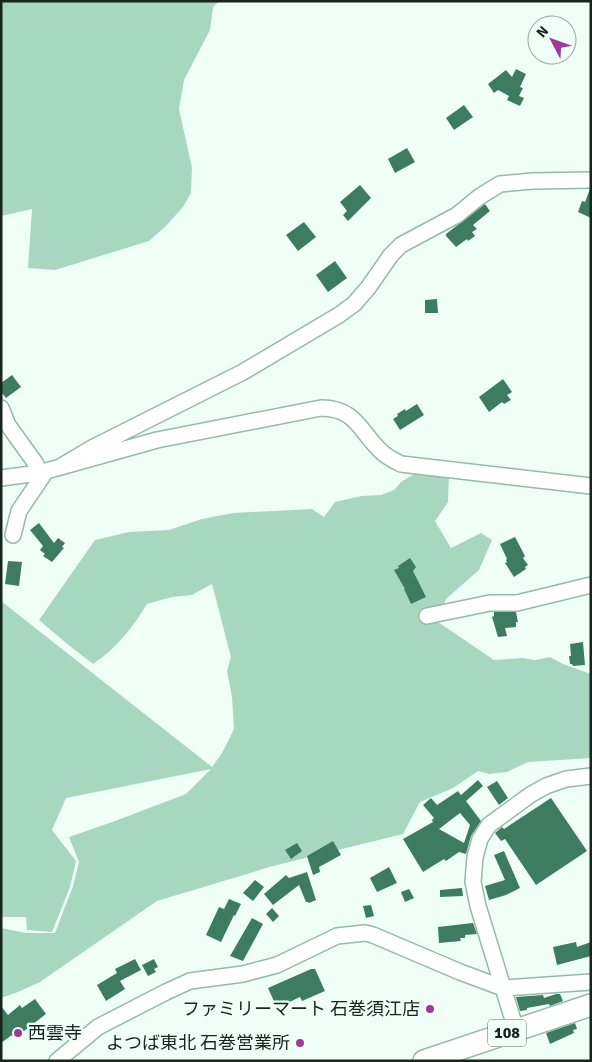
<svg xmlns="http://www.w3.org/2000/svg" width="592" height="1062" font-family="Signika,'Noto Sans JP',sans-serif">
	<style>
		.green { fill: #a8d7c0 }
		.building { fill: #3d7c61; fill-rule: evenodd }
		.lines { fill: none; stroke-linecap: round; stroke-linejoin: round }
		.minor-casing { stroke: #95baa8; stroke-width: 18 }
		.highway-casing { stroke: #95baa8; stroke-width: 24 }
		.minor { stroke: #fff; stroke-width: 15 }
		.highway { stroke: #fff; stroke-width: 21 }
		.poi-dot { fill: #a0399c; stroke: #effff7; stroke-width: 2 }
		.labels { text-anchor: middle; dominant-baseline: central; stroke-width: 4.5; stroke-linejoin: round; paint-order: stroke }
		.shield { fill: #effff7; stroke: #57665f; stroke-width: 1 }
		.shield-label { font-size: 16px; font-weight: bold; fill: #16251e }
		.poi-label { font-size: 18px; fill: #16251e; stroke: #effff7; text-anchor: end }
	</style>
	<rect width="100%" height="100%" fill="#effff7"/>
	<!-- green -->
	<path class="green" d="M1 1H219L213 7 210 30 184 80 179 109 192 168 191 193 183 207 166 226 149 241 55 270 28 268 32 209 1 216Z
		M414 474 449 476 448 502 435 521 451 548 481 533 492 540 479 570 446 599 438 622 494 660 523 658 535 660 550 657 563 664 591 674V758L528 762 507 772 489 774 478 771 453 788 420 802 403 834 273 866 157 901 40 982 18 992 1 998V928L26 933H55L73 886 79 862 69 837 115 821 186 794 211 769 66 798 52 830 76 861 70 887 52 932 27 930 26 917H1V601L212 767 222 753 234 729 232 697 227 671 231 657 212 584 192 595 172 597 147 604C133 627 116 649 93 664L66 643 39 620 95 540 129 532 169 530 202 519 233 513 312 509 324 517 335 502 361 496 381 495 394 490 401 482Z"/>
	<!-- building -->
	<path class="building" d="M516 69 526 74 520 87 523 88 519 96 524 98 520 106 507 100 509 96 498 90 494 93 488 84 506 70 512 77Z
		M464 105 473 117 454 130 446 118Z
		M407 148 415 162 395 173 388 159Z
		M360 185 371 198 348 221 343 215 347 211 340 202Z
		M590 189H591V218L578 212 582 201 585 202Z
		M485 204 490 211 473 225 477 229 472 232 475 236 468 241 467 239 456 247 446 236V234Z
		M304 222 316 237 298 251 286 235Z
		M335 261 347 278 328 292 316 275Z
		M437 299 438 313H425V300Z
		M12 375 21 387 6 398 1 392V383Z
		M503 379 512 392 507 395 511 400 504 404 502 402 489 412 479 397Z
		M417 404 424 415 400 430 393 419 398 416 397 414 405 409 406 411Z
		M39 523 54 543 58 538 65 543 62 547 64 548 52 562 43 556 45 554 40 550 43 546 30 530Z
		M515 537 525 556 523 558 528 565 525 567 526 569 514 577 505 563 507 562 506 560 507 559 500 544Z
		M410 558 416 567 413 571 426 597 411 604 404 589H405L394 570 399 568 398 566Z
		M8 561 22 562 19 586 5 584Z
		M494 612H516L518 622H516V627L505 628 507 636 498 637 492 617 494 616Z
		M583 642 585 665 573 666 572 664H570L569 656H571L570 644Z
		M478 780 483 786 466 801 481 821 471 836 466 854 459 852 446 861 444 859 423 872 403 839 433 822 432 820 434 818 423 805 431 798 437 805 458 791 461 795ZM460 813 470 825 464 843 439 829Z
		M497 781 508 798 499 805 487 787Z
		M551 798 587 851 536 885 505 839 501 841 495 833 502 827 504 829Z
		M333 841 341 855 319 867 320 872 313 875 307 856Z
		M297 843 302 851 291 859 285 850Z
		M504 851 520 888 506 895 489 900 485 886 505 880 494 855Z
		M389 867 397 883 377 892 370 878Z
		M307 872 316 900 309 903 308 902H306L299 885 273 905 264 894 286 875 289 878Z
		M255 880 264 887 253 901 243 893Z
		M462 888 463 896 440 897V890Z
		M409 889 414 898 405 902 401 892Z
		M229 899 241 904 235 916 234 915 221 942 206 935 219 907 224 909Z
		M371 905 374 916 366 918 363 906Z
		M272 908 279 916 273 922 266 914Z
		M252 918 263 924 243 961 230 956Z
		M473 923 477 934 465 935V938H460L461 941 439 943 438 927Z
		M576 942 577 947 591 942V956L557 965 553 947Z
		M135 959 141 970 120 981 125 989 106 1001 97 985 117 973 115 969Z
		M154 959 158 967 154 969 156 972 148 976 142 965Z
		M311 969H315L325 991 302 1001 300 997 277 1008 268 988Z
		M556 994H560L563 1001 550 1006 549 1004 527 1008V1010L520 1011 516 997 543 995 544 998Z
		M35 999 46 1014 15 1038 12 1035 1 1043V1006L8 1015 20 1005 22 1008Z
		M575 1023 577 1029 573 1030 574 1033 550 1044 546 1033Z"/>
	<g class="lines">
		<!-- minor casing -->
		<g class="minor-casing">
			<path id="minor" d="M1 408 8 425 36 464 39 473
				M60 467 92 448 243 372 339 315 354 304 368 288 391 255 401 245 457 215 479 197 500 184 533 181 591 180
				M1 478 39 473 157 440 321 408C358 408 361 435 384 454 389 458 395 461 401 464L591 486
				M13 535 19 511 46 471
				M427 616 490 603H517L591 585
				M516 1030 478 906 473 882 475 857 480 839 489 825 530 795 546 786 566 779 591 776
				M57 1061 98 1027 166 992 190 981 243 974 277 965 337 936 365 933 373 935 460 972 503 988 591 982"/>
		</g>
		<!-- highway casing -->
		<g class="highway-casing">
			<path id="highway" d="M424 1061 591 1005"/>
		</g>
		<!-- minor -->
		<use href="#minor" class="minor"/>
		<!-- highway -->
		<use href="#highway" class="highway"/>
	</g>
	<!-- markers -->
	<g class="poi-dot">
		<circle cx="430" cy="1009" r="5"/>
		<circle cx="18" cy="1033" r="5"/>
		<circle cx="300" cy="1043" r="5"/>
	</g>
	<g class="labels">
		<!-- shield labels -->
		<rect class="shield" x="488" y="1019.5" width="38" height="27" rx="4"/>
		<g class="shield-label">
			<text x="507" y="1033">108</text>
		</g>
		<!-- poi labels -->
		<g class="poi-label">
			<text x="420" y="1009">ファミリーマート 石巻須江店</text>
			<text x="28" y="1033" text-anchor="start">西雲寺</text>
			<text x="290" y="1043">よつば東北 石巻営業所</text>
		</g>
	</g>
	<!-- border -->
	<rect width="592" height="1062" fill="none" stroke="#16251e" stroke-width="5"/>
	<!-- north arrow -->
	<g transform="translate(552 40) rotate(311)"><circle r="24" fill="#effff7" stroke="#98a8a0"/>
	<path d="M0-4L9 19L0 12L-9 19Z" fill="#a0399c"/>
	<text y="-8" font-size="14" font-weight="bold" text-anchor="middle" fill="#16251e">N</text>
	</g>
</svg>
